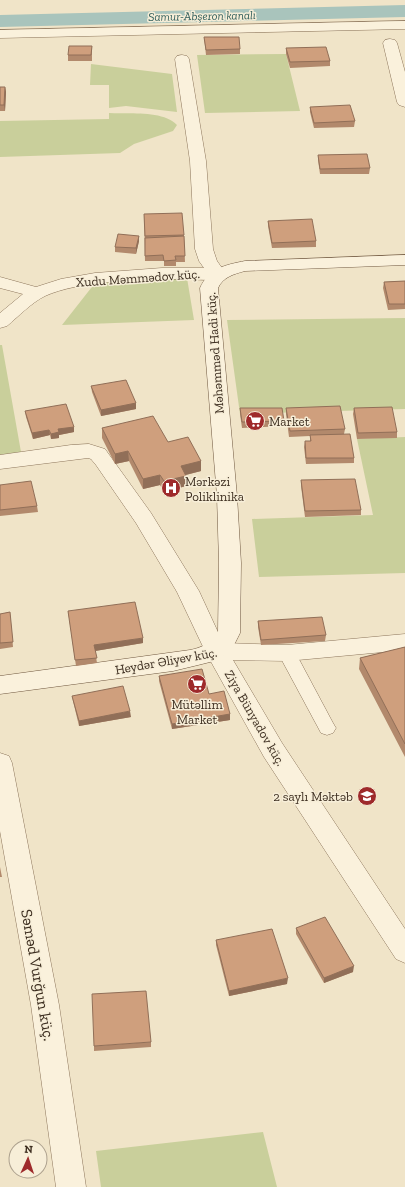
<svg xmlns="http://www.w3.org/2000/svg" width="405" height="1187" font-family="'Zilla Slab',serif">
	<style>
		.green { fill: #c9cf9b }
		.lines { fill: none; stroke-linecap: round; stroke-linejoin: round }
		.canal { fill: #a9c4bc; fill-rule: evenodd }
		.lane-casing { stroke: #8d765c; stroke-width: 1 }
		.street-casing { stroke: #8d765c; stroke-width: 1 }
		.secondary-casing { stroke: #6f573f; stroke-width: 1 }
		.lane { fill: #faf1dc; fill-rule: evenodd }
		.street { fill: #faf1dc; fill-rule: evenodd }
		.secondary { fill: #faf1dc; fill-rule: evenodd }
		.wall { fill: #b2896c }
		.shaded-wall { fill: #916f58 }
		.building { fill: #cf9f7d; stroke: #916f58 }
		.labels { text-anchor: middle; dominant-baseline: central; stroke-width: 3; stroke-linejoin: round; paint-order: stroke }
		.far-water-label { font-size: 12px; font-style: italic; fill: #2f5d5a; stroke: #f7eed8 }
		.street-label { font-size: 13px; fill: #3d2e20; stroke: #f7eed8 }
		.poi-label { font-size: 13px; fill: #3d2e20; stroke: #f7eed8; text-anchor: start }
		.near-street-label { font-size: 16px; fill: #3d2e20; stroke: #f7eed8 }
	</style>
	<rect width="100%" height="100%" fill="#f0e4c8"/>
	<!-- green -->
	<path class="green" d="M286 54 300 111 205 113 197 55Z
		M91 64 172 74 177 112 126 106 109 108V85H90Z
		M109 113C129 114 163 110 177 125L173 131 134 144 120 153 0 157V121L109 119Z
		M187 278 194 320 62 325 95 283Z
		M405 318V409L240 414 227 320Z
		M0 345H2L21 452 0 455Z
		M405 437V573L259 577 252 519 373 515 357 439Z
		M263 1132 277 1187H101L96 1151Z"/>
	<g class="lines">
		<!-- canal -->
		<path class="canal" d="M405 5V17L0 27V15Z"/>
		<!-- lane casing -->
		<g class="lane-casing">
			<path id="lane" d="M287 646 293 648 333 723 336 728 333 733 327 735 321 733 278 653 281 648Z"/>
		</g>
		<!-- street casing -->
		<g class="street-casing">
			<path id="street" d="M405 21V29L0 38V30Z
				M390 39 395 40 397 43 405 72V107L399 105 397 102 383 43 385 40Z
				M182 55 187 56 189 59 206 161 213 249 217 261 227 275 224 279C209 282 191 278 175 279 139 279 78 281 45 296 31 303 19 316 7 326L0 328V313L23 294 0 288V277L36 287 61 279 95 273 162 268H204L199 261 195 249 190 161 175 59 177 56Z
				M89 444 105 449 151 513 199 591 223 643 287 645 405 634V650L287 661 233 660 282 743 405 929V963L396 959 264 757 205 651 177 592 136 523 96 465 91 459 88 458 0 469V455L71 445Z
				M0 753 9 756 12 763 59 1005 86 1187H56L31 1005 0 831Z"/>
		</g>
		<!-- secondary casing -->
		<g class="secondary-casing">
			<path id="secondary" d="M405 255V265L245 271C234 274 223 277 218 288L237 496 241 563 240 633 233 647 227 653 214 661 198 665 173 671 0 694V676L190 650C201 648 211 643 218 633L219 563 217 496 200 288C209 268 225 265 245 261Z"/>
		</g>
		<!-- lane -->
		<use href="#lane" class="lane"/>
		<!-- street -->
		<use href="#street" class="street"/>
		<!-- secondary -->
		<use href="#secondary" class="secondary"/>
	</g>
	<!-- wall -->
	<path class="wall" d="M204 37 240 49V54L206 55Z
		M92 46V61H68V55Z
		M286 48 330 61V66L290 68 286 54Z
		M0 87H5L6 92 5 111H0Z
		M310 107 355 121 354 127 314 128 310 112Z
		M318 155 370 168 369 174H320L318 160Z
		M144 214 184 235 185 262H176V266H164V261H145Z
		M268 221 316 241V247L272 248 268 226Z
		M139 236V241L136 254 115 252V247Z
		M405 281V309L388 310 383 288 384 282Z
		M91 386 136 403V409L101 416 92 392Z
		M240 408 284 421V426L242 428 240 414Z
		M286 408 345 429 344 434 354 458V463L306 464 304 447 305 441H310V436L289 437 286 414Z
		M354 408 397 432V438L357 439 353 414Z
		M25 411 74 427V432L59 435V438L51 439 50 435 33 439 26 417Z
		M102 428 201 461V471L186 475V486L164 492 160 485 143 489 129 461 115 464 102 438Z
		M301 480 361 510V515L305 517 301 486Z
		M0 485 37 506 38 512 0 516Z
		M68 611 143 643 95 651 97 663 76 666Z
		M10 612 13 647 0 649V614Z
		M258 621 326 635 325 641 261 645 258 627Z
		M405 647V757L359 669 360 658Z
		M159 676 209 694 230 714V720L172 729 159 681Z
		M72 696 131 717 79 726 73 701Z
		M0 867 2 877H0Z
		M296 928 353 972 324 983 296 934Z
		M216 940 287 984 229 996 216 945Z
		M151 1042V1047L94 1051V1046Z"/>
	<!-- shaded-wall -->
	<path class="shaded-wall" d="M5 87 6 92 5 111 4 105Z
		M139 236V241L136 254V248Z
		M136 403V409L101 416V410Z
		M74 427V432L59 435V438L51 439V434L58 429Z
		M49 430 50 435 33 439 32 433Z
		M128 451 129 461 115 464V454Z
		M201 461V471L181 476V466Z
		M160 475V485L143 489V479Z
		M186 476V486L164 492V481Z
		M143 638V643L95 651 94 645Z
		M130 711 131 717 79 726V721Z
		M230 714V720L172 729V724Z
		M354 966 353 972 324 983V978Z
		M288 978 287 984 229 996V991Z"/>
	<!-- building -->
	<path class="building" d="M204 37H239L240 49 206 50Z
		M69 46H92L91 55H68Z
		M326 47 330 61 290 62 286 48Z
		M0 87H5L4 105H0Z
		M350 105 355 121 314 123 310 107Z
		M367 154 370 168 320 169 318 155Z
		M182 213 184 235 145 236 144 214Z
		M312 219 316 241 272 243 268 221Z
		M118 234 139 236 136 248 115 247Z
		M184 236 185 256H175L176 260 164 261 163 255 145 256V238Z
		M405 281V304H389L384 282Z
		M126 380 136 403 101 410 91 386Z
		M66 404 74 427 58 429 59 432 51 434 49 430 32 433 25 411Z
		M340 406 345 429 290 431 286 408Z
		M392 407 397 432 358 433 354 408Z
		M240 408H282L284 421 242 422Z
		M153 416 168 442 188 437 201 461 181 466 186 476 164 481 160 475 143 479 128 451 115 454 102 428Z
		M350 434 354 458H306L305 441H311L310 435Z
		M355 479 361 510 305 511 301 480Z
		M31 481 37 506 0 510V485Z
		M135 602 143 638 94 645 97 658 75 660 68 611Z
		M10 612 13 642 0 643V614Z
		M322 617 326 635 261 640 258 621Z
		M405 647V744L360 658Z
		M202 669 209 694 224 691 230 714 172 724 159 676Z
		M123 686 130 711 79 721 72 696Z
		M325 917 354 966 324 978 296 928Z
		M272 929 288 978 229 991 216 940Z
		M146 991 151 1042 94 1046 92 994Z"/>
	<!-- icons -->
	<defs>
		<g id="supermarket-disc" transform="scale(1)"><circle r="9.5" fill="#9e2a2b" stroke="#f7eed8"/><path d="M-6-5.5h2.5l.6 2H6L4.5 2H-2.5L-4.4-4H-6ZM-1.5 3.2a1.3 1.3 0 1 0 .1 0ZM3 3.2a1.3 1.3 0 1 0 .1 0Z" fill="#fff"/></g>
		<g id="hospital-disc" transform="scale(1)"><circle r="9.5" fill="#9e2a2b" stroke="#f7eed8"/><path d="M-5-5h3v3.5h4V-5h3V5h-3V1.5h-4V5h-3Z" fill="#fff"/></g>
		<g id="school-disc" transform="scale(1)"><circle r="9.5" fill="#9e2a2b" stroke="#f7eed8"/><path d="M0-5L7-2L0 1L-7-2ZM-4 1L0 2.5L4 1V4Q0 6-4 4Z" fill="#fff"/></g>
	</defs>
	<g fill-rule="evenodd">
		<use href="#supermarket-disc" x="255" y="421"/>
		<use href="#hospital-disc" x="171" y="488"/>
		<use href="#supermarket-disc" x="197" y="684"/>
		<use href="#school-disc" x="367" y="796"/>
	</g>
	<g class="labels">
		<!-- far-water labels -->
		<g class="far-water-label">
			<text transform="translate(202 16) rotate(-1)">Samur-Abşeron kanalı</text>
		</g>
		<!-- street labels -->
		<g class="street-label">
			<text transform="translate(138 278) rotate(-4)">Xudu Məmmədov küç.</text>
			<text transform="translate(215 353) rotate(-94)">Məhəmməd Hadi küç.</text>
			<text transform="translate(166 661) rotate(-10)">Heydər Əliyev küç.</text>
			<text transform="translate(255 718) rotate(60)">Ziya Bünyadov küç.</text>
		</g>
		<!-- poi labels -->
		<g class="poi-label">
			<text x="269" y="421">Market</text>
			<text x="185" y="481">Mərkəzi<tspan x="185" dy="15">Poliklinika</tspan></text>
			<text x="197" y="704" text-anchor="middle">Mütəllim<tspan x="197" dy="15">Market</tspan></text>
			<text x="353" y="796" text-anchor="end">2 saylı Məktəb</text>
		</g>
		<!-- near-street labels -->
		<g class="near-street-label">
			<text transform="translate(38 975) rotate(80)">Səməd Vurğun küç.</text>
		</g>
	</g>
	<!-- north arrow -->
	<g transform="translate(28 1159) rotate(3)"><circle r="19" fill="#f7eed8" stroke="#ada18e"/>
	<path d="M0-3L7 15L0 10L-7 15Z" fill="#9e2a2b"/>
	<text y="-6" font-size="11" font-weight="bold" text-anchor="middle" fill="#3d2e20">N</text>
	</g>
</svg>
